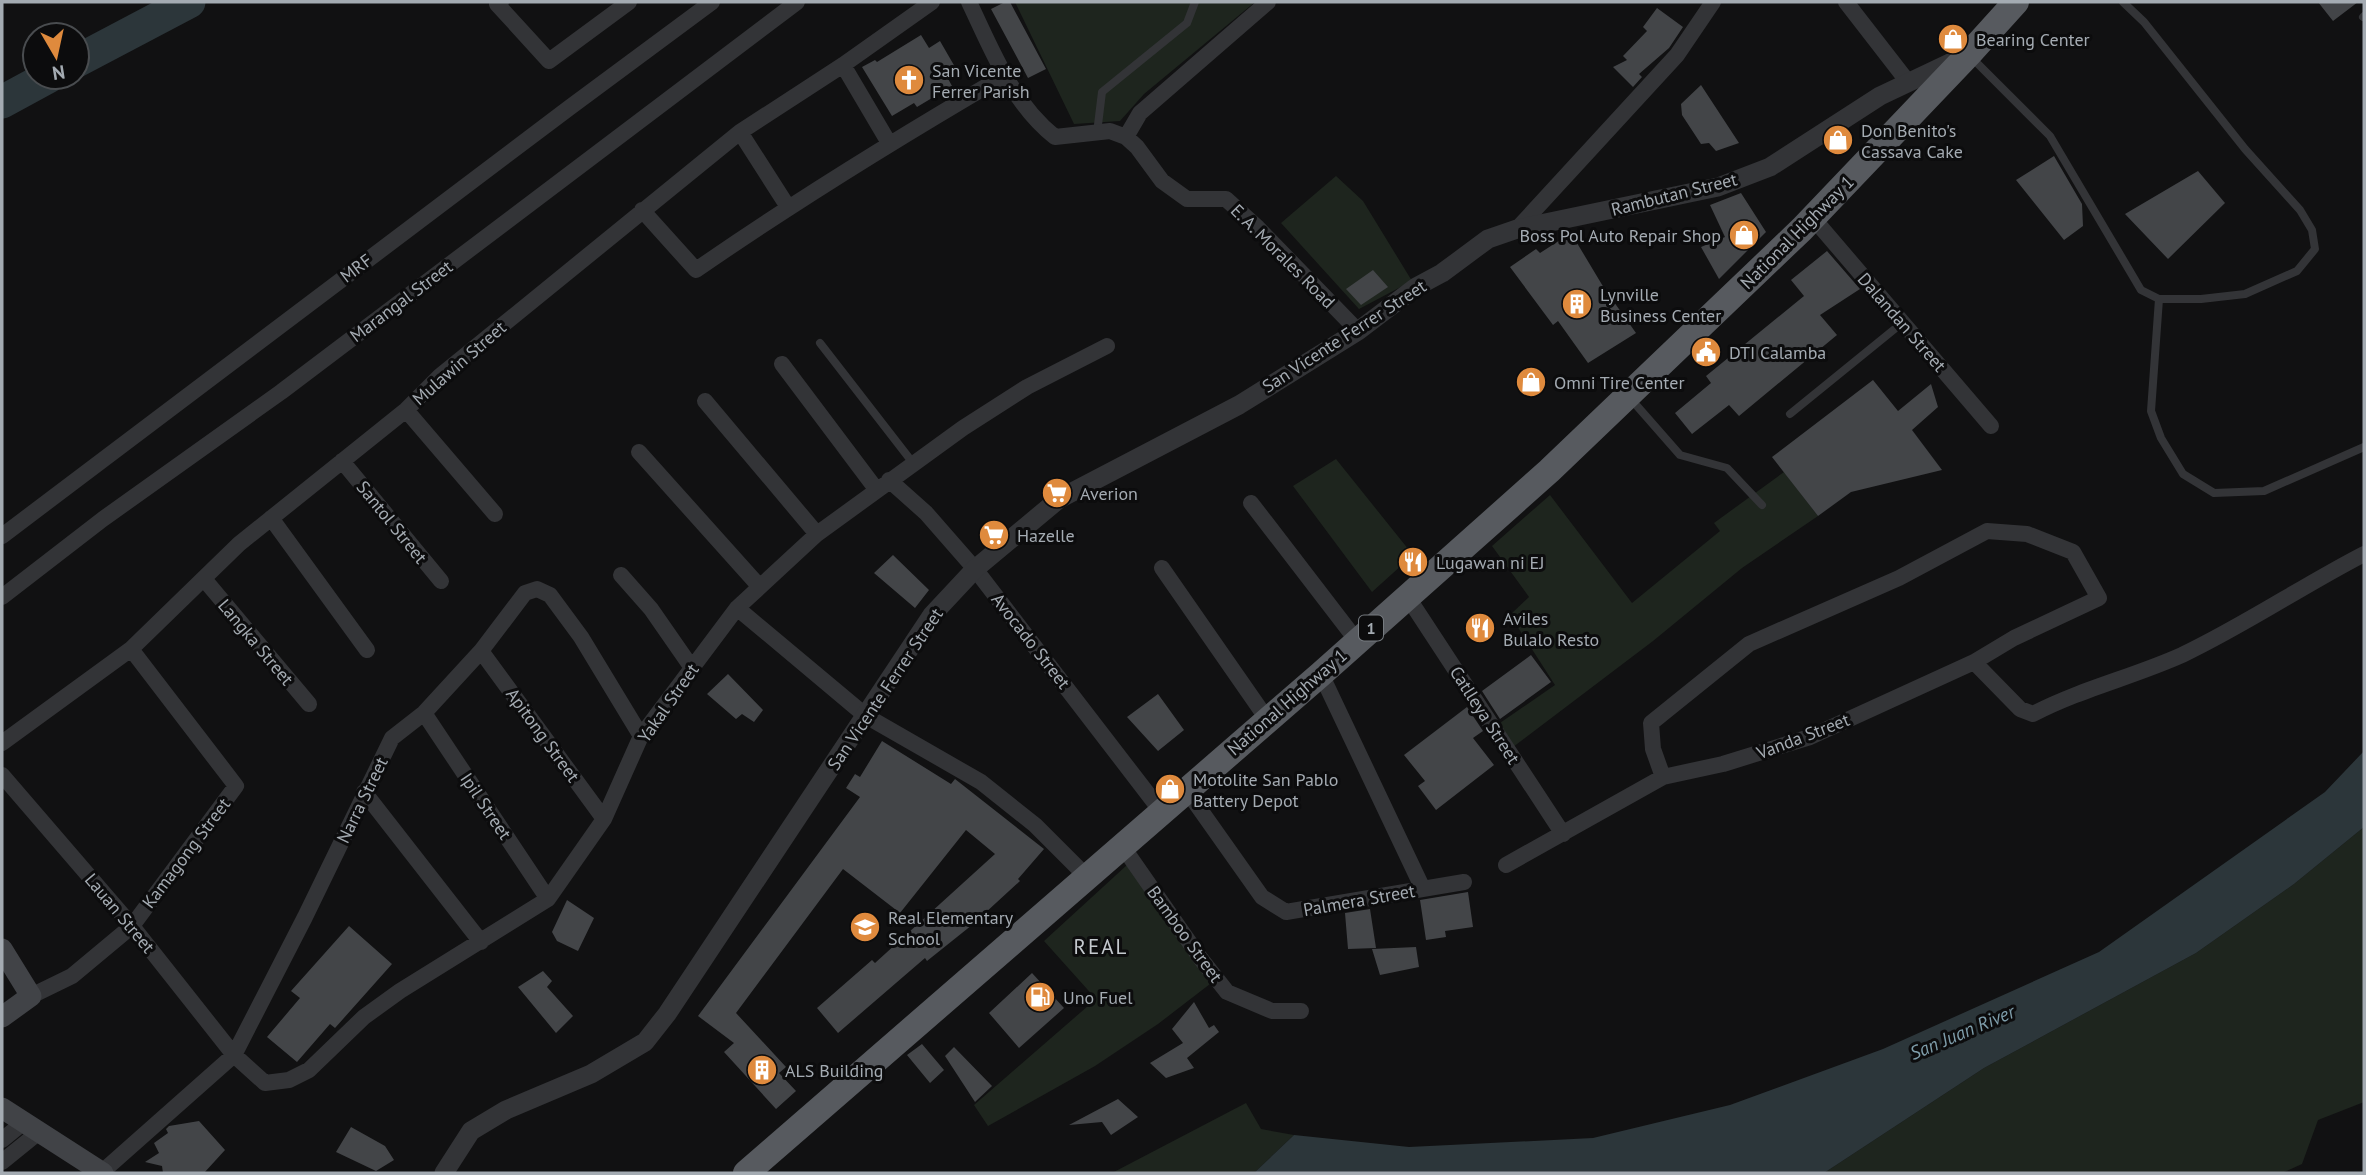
<svg xmlns="http://www.w3.org/2000/svg" width="2366" height="1175" font-family="'PT Sans',sans-serif">
	<style>
		.green { fill: #1e251e }
		.water { fill: #2c363a }
		.lines { fill: none; stroke-linecap: round; stroke-linejoin: round }
		.river { stroke: #2c363a; stroke-width: 33 }
		.building { fill: #434548 }
		.service { stroke: #333437; stroke-width: 8 }
		.minor { stroke: #333437; stroke-width: 16 }
		.tertiary { stroke: #333437; stroke-width: 19 }
		.secondary { stroke: #414347; stroke-width: 21 }
		.trunk { stroke: #575a5f; stroke-width: 26 }
		.labels { text-anchor: middle; dominant-baseline: central; stroke-width: 6; stroke-linejoin: round; paint-order: stroke }
		.shield { fill: #0c0c0d; stroke: #767b80; stroke-width: 2 }
		.shield-label { font-size: 16px; font-weight: bold; fill: #a4abb2 }
		.poi-label { font-size: 18px; fill: #a4abb2; stroke: #0c0c0d; text-anchor: start }
		.street-label { font-size: 18px; fill: #a4abb2; stroke: #0c0c0d }
		.water-label { font-size: 19px; font-style: italic; fill: #7e9daa; stroke: #0c0c0d }
		.quarter-label { font-size: 21px; letter-spacing: 2px; fill: #c4c9ce; stroke: #0c0c0d }
	</style>
	<rect width="100%" height="100%" fill="#111112"/>
	<!-- green -->
	<path class="green" d="M1015 2H1255L1144 94 1120 121 1074 124Z
		M1336 176 1363 201 1412 281 1359 309 1281 223Z
		M1336 459 1413 555 1372 592 1293 486Z
		M1784 472 1818 516 1742 568 1653 641 1513 747 1497 725 1555 685 1510 615 1529 597 1492 546 1550 495 1632 603 1720 531 1714 523Z
		M2364 827V1102L2318 1120 2302 1164 2282 1173H1824L1984 1068 2196 953 2294 884Z
		M1127 865 1210 984 1158 1024 1095 1066 988 1126 974 1105 1096 999 1044 941Z
		M1246 1103 1261 1129 1294 1135 1254 1173H1112Z"/>
	<!-- water -->
	<path class="water" d="M2364 751V827L2294 884 2196 953 1984 1068 1824 1173H1254L1294 1135 1409 1147 1593 1138 1730 1105 1883 1049 2099 952 2325 792Z"/>
	<g class="lines">
		<!-- river -->
		<path class="river" d="M77 61 189 2
			M2 102 48 77"/>
	</g>
	<!-- building -->
	<path class="building" d="M1005 2H1010L1046 69 1028 78 991 9Z
		M2318 2H2358L2333 21Z
		M1657 8 1683 27 1669 48 1639 74 1642 77 1633 87 1613 67 1627 60 1623 56 1647 31 1643 27Z
		M921 35 929 48 940 41 955 67 945 73 952 86 917 107 914 103 892 116 862 67 875 60 877 62Z
		M1701 85 1739 143 1716 151 1709 143 1701 144 1682 115 1681 104Z
		M2054 156 2082 204 2083 226 2064 240 2016 180Z
		M2198 171 2225 203 2168 259 2125 214Z
		M1741 193 1766 232 1719 279 1701 247 1725 237 1710 205Z
		M1571 233 1604 288 1636 333 1588 363 1558 321 1553 325 1510 267 1536 249 1540 253Z
		M1827 251 1860 289 1820 315 1837 335 1739 416 1729 405 1692 434 1675 413 1711 383 1706 376 1804 296 1791 280Z
		M1373 270 1388 287 1361 305 1346 289Z
		M1873 380 1898 411 1931 384 1938 407 1912 430 1942 470 1851 492 1818 516 1772 457Z
		M893 555 929 590 915 608 874 573Z
		M1531 655 1551 682 1500 719 1482 691Z
		M728 674 763 710 754 722 742 714 736 719 707 694Z
		M1158 694 1184 730 1158 751 1127 717Z
		M1467 707 1483 731 1473 738 1494 765 1436 810 1418 786 1425 781 1404 755Z
		M882 741 951 784 955 779 1044 849 1018 879 1020 881 972 925 927 961 925 958 838 1033 817 1008 872 960 875 963 995 854 966 830 900 913 843 869 736 1013 786 1067 779 1073 796 1091 776 1109 724 1052 734 1043 698 1016 860 797 846 788 855 774 860 777Z
		M1468 892 1473 927 1445 931 1446 937 1426 940 1420 900Z
		M567 900 594 918 578 951 557 941 552 932Z
		M1370 909 1376 948 1348 949 1345 913Z
		M349 926 392 964 335 1028 330 1024 297 1062 267 1037 300 998 291 991Z
		M1416 947 1419 967 1380 975 1372 949Z
		M543 971 552 981 547 987 573 1016 556 1033 518 987Z
		M1032 973 1064 1008 1019 1048 989 1013Z
		M1194 1002 1209 1028 1214 1025 1219 1032 1187 1058 1194 1068 1166 1078 1150 1063 1183 1043 1172 1029Z
		M922 1044 944 1070 930 1083 907 1055Z
		M954 1047 992 1086 975 1102 945 1056Z
		M1118 1099 1138 1117 1111 1135 1102 1122 1069 1125Z
		M199 1121 225 1150 204 1173H163L162 1166 145 1162 159 1153 154 1143 168 1133 166 1129 169 1126Z
		M351 1127 385 1146 394 1160 376 1171 336 1152Z"/>
	<g class="lines">
		<!-- service -->
		<path class="service" d="M2363 17 2364 16
			M1971 57 2050 136 2141 290 2159 299H2201L2245 294 2297 271 2315 249 2312 230 2300 210 2245 149 2144 22 2123 2
			M1097 133 1102 92 1187 23 1195 2
			M2159 299 2151 411 2161 438 2183 474 2214 493 2264 491 2364 447
			M820 343 913 463
			M1630 398 1680 455 1727 468 1762 505
			M1790 414 1902 323"/>
		<!-- minor -->
		<path class="minor" d="M501 2 497 4 549 61 629 2
			M969 2C992 50 1012 103 1055 137L1110 131 1126 137 1137 147 1162 181 1187 199H1226L1258 228 1358 331
			M1846 2 1908 82
			M843 65 889 143
			M740 132 788 207
			M1126 137 1140 113 1268 2
			M642 210 696 270C797 200 898 138 1004 76
			M1813 218 1991 426
			M1517 229 1677 55 1713 2
			M782 364 876 489
			M705 401 817 534
			M406 410 495 514
			M639 452 759 586
			M342 461 441 581
			M889 480 926 513 975 569 1161 811
			M1251 503 1357 641
			M271 518 367 650
			M2 536 569 108 712 2
			M1162 568 1267 719
			M621 575 651 609 692 668
			M204 579 309 704
			M1407 596 1563 834
			M2 597 103 519 281 392 797 2
			M737 608 866 716 981 782 1035 825 1087 877
			M481 651 604 819
			M1974 662 2020 709 2033 714C2081 689 2133 677 2182 655 2245 625 2302 586 2364 554
			M1321 674 1423 889
			M424 713 548 899
			M2 743 131 649 239 544 406 410 440 376 740 132 843 65 932 2
			M2 775 132 926 234 1055 265 1083 289 1080 309 1070 364 1017 400 991 548 899 604 819 641 736 737 608 817 534 963 428 1027 387 1107 346
			M1187 791 1262 897 1286 912 1464 882
			M364 792 481 942
			M1123 847 1201 959 1227 992 1272 1011H1301
			M1506 865 1663 777 1723 764 1810 737 1974 662 2014 638 2099 598 2073 552 2027 534 1987 531 1899 578 1749 644 1651 723 1653 749 1663 777
			M31 996 72 976 132 926 236 786 131 649
			M2 1140 24 1122
			M2 1162 39 1132
			M102 1172 234 1055 305 917 392 738 424 713 481 651 525 593 537 589 550 595 581 637 641 736"/>
		<!-- tertiary -->
		<path class="tertiary" d="M444 1173 471 1131 506 1110 591 1074 645 1042 667 1014 932 615 975 569 1059 499 1239 405 1358 331 1416 287 1442 273 1488 239 1517 229 1718 187 1770 167 1880 96 1958 59"/>
		<!-- secondary -->
		<path class="secondary" d="M2 949 31 996 2 1017
			M2 1108 103 1173"/>
		<!-- trunk -->
		<path class="trunk" d="M746 1173 1321 674 1549 471 1802 229 1969 54 2016 2"/>
	</g>
	<!-- icons -->
	<defs>
		<g id="shop-disc" transform="scale(1.575)"><circle r="9.5" fill="#df8a3d" stroke="#0c0c0d"/><path d="M-5-2.5h2.3a2.7 3.5 0 0 1 5.4 0H5L5.5 6h-11ZM-1.5-2.5h3a1.5 2.3 0 0 0-3 0Z" fill="#fff"/></g>
		<g id="church-disc" transform="scale(1.575)"><circle r="9.5" fill="#df8a3d" stroke="#0c0c0d"/><path d="M-1.2-6h2.4v3.5h3.3v2.4h-3.3V6h-2.4V-.1h-3.3v-2.4h3.3Z" fill="#fff"/></g>
		<g id="building-disc" transform="scale(1.575)"><circle r="9.5" fill="#df8a3d" stroke="#0c0c0d"/><path d="M-4-6H4V6H1V3H-1V6H-4ZM-2.5-4.3h1.7v1.8h-1.7ZM.8-4.3h1.7v1.8H.8ZM-2.5-1h1.7V.8h-1.7ZM.8-1h1.7V.8H.8Z" fill="#fff"/></g>
		<g id="civic-disc" transform="scale(1.575)"><circle r="9.5" fill="#df8a3d" stroke="#0c0c0d"/><path d="M-.6-6.5H3V-4.5H.6V-3L4-1V1h2V6H-6V1h2V-1L-.6-3ZM-1.2 2.5V6h2.4V2.5Z" fill="#fff"/></g>
		<g id="supermarket-disc" transform="scale(1.575)"><circle r="9.5" fill="#df8a3d" stroke="#0c0c0d"/><path d="M-6-5.5h2.5l.6 2H6L4.5 2H-2.5L-4.4-4H-6ZM-1.5 3.2a1.3 1.3 0 1 0 .1 0ZM3 3.2a1.3 1.3 0 1 0 .1 0Z" fill="#fff"/></g>
		<g id="restaurant-disc" transform="scale(1.575)"><circle r="9.5" fill="#df8a3d" stroke="#0c0c0d"/><path d="M-5-6h1v4h1v-4h1v4h1v-4h1v5L-1.5 .5V6h-2V.5L-5-1ZM5-6V6H3V1.5H1.5Q1.5-4 5-6Z" fill="#fff"/></g>
		<g id="school-disc" transform="scale(1.575)"><circle r="9.5" fill="#df8a3d" stroke="#0c0c0d"/><path d="M0-5L7-2L0 1L-7-2ZM-4 1L0 2.5L4 1V4Q0 6-4 4Z" fill="#fff"/></g>
		<g id="fuel-disc" transform="scale(1.575)"><circle r="9.5" fill="#df8a3d" stroke="#0c0c0d"/><path d="M-5.5-6h7V0h2V4h1.3V-2.5L3-4.5l.8-.8L6-3V5H2.5V1h-1V6h-7ZM-4.2-4.7v3.2H.2V-4.7Z" fill="#fff"/></g>
	</defs>
	<g fill-rule="evenodd">
		<use href="#shop-disc" x="1953" y="39"/>
		<use href="#church-disc" x="909" y="80"/>
		<use href="#shop-disc" x="1838" y="140"/>
		<use href="#shop-disc" x="1744" y="235"/>
		<use href="#building-disc" x="1577" y="304"/>
		<use href="#civic-disc" x="1706" y="352"/>
		<use href="#shop-disc" x="1531" y="382"/>
		<use href="#supermarket-disc" x="1057" y="493"/>
		<use href="#supermarket-disc" x="994" y="535"/>
		<use href="#restaurant-disc" x="1413" y="562"/>
		<use href="#restaurant-disc" x="1480" y="628"/>
		<use href="#shop-disc" x="1170" y="789"/>
		<use href="#school-disc" x="865" y="927"/>
		<use href="#fuel-disc" x="1040" y="997"/>
		<use href="#building-disc" x="762" y="1070"/>
	</g>
	<g class="labels">
		<!-- shield labels -->
		<rect class="shield" x="1359" y="615.5" width="24" height="25" rx="5"/>
		<g class="shield-label">
			<text x="1371" y="628">1</text>
		</g>
		<!-- poi labels -->
		<g class="poi-label">
			<text x="1976" y="39">Bearing Center</text>
			<text x="932" y="70">San Vicente<tspan x="932" dy="21">Ferrer Parish</tspan></text>
			<text x="1861" y="130">Don Benito's<tspan x="1861" dy="21">Cassava Cake</tspan></text>
			<text x="1721" y="235" text-anchor="end">Boss Pol Auto Repair Shop</text>
			<text x="1600" y="294">Lynville<tspan x="1600" dy="21">Business Center</tspan></text>
			<text x="1729" y="352">DTI Calamba</text>
			<text x="1554" y="382">Omni Tire Center</text>
			<text x="1080" y="493">Averion</text>
			<text x="1017" y="535">Hazelle</text>
			<text x="1436" y="562">Lugawan ni EJ</text>
			<text x="1503" y="618">Aviles<tspan x="1503" dy="21">Bulalo Resto</tspan></text>
			<text x="1193" y="779">Motolite San Pablo<tspan x="1193" dy="21">Battery Depot</tspan></text>
			<text x="888" y="917">Real Elementary<tspan x="888" dy="21">School</tspan></text>
			<text x="1063" y="997">Uno Fuel</text>
			<text x="785" y="1070">ALS Building</text>
		</g>
		<!-- street labels -->
		<g class="street-label">
			<text transform="translate(1674 194) rotate(-14)">Rambutan Street</text>
			<text transform="translate(1797 232) rotate(-45)">National Highway 1</text>
			<text transform="translate(1283 256) rotate(45)">E. A. Morales Road</text>
			<text transform="translate(356 268) rotate(-37)">MRF</text>
			<text transform="translate(401 301) rotate(-37)">Marangal Street</text>
			<text transform="translate(1902 322) rotate(49)">Dalandan Street</text>
			<text transform="translate(1344 336) rotate(-33)">San Vicente Ferrer Street</text>
			<text transform="translate(459 363) rotate(-41)">Mulawin Street</text>
			<text transform="translate(392 522) rotate(51)">Santol Street</text>
			<text transform="translate(1031 641) rotate(52)">Avocado Street</text>
			<text transform="translate(256 642) rotate(50)">Langka Street</text>
			<text transform="translate(885 689) rotate(-56)">San Vicente Ferrer Street</text>
			<text transform="translate(1287 702) rotate(-41)">National Highway 1</text>
			<text transform="translate(668 703) rotate(-55)">Yakal Street</text>
			<text transform="translate(1485 715) rotate(57)">Catlleya Street</text>
			<text transform="translate(543 735) rotate(54)">Apitong Street</text>
			<text transform="translate(1803 736) rotate(-21)">Vanda Street</text>
			<text transform="translate(362 800) rotate(-64)">Narra Street</text>
			<text transform="translate(486 806) rotate(56)">Ipil Street</text>
			<text transform="translate(186 853) rotate(-53)">Kamagong Street</text>
			<text transform="translate(1359 900) rotate(-10)">Palmera Street</text>
			<text transform="translate(120 913) rotate(50)">Lauan Street</text>
			<text transform="translate(1185 934) rotate(54)">Bamboo Street</text>
		</g>
		<!-- water labels -->
		<g class="water-label">
			<text transform="translate(1962 1032) rotate(-23)">San Juan River</text>
		</g>
		<!-- quarter labels -->
		<g class="quarter-label">
			<text x="1101" y="946">REAL</text>
		</g>
	</g>
	<!-- border -->
	<rect width="2366" height="1175" fill="none" stroke="#a4abb2" stroke-width="7"/>
	<!-- north arrow -->
	<g transform="translate(56 56) rotate(171)"><circle r="33" fill="#0c0c0d" stroke="#494c4f" stroke-width="2"/>
	<path d="M0-5L12 26L0 18L-12 26Z" fill="#df8a3d"/>
	<text y="-10" font-size="19" font-weight="bold" text-anchor="middle" fill="#a4abb2">N</text>
	</g>
</svg>
